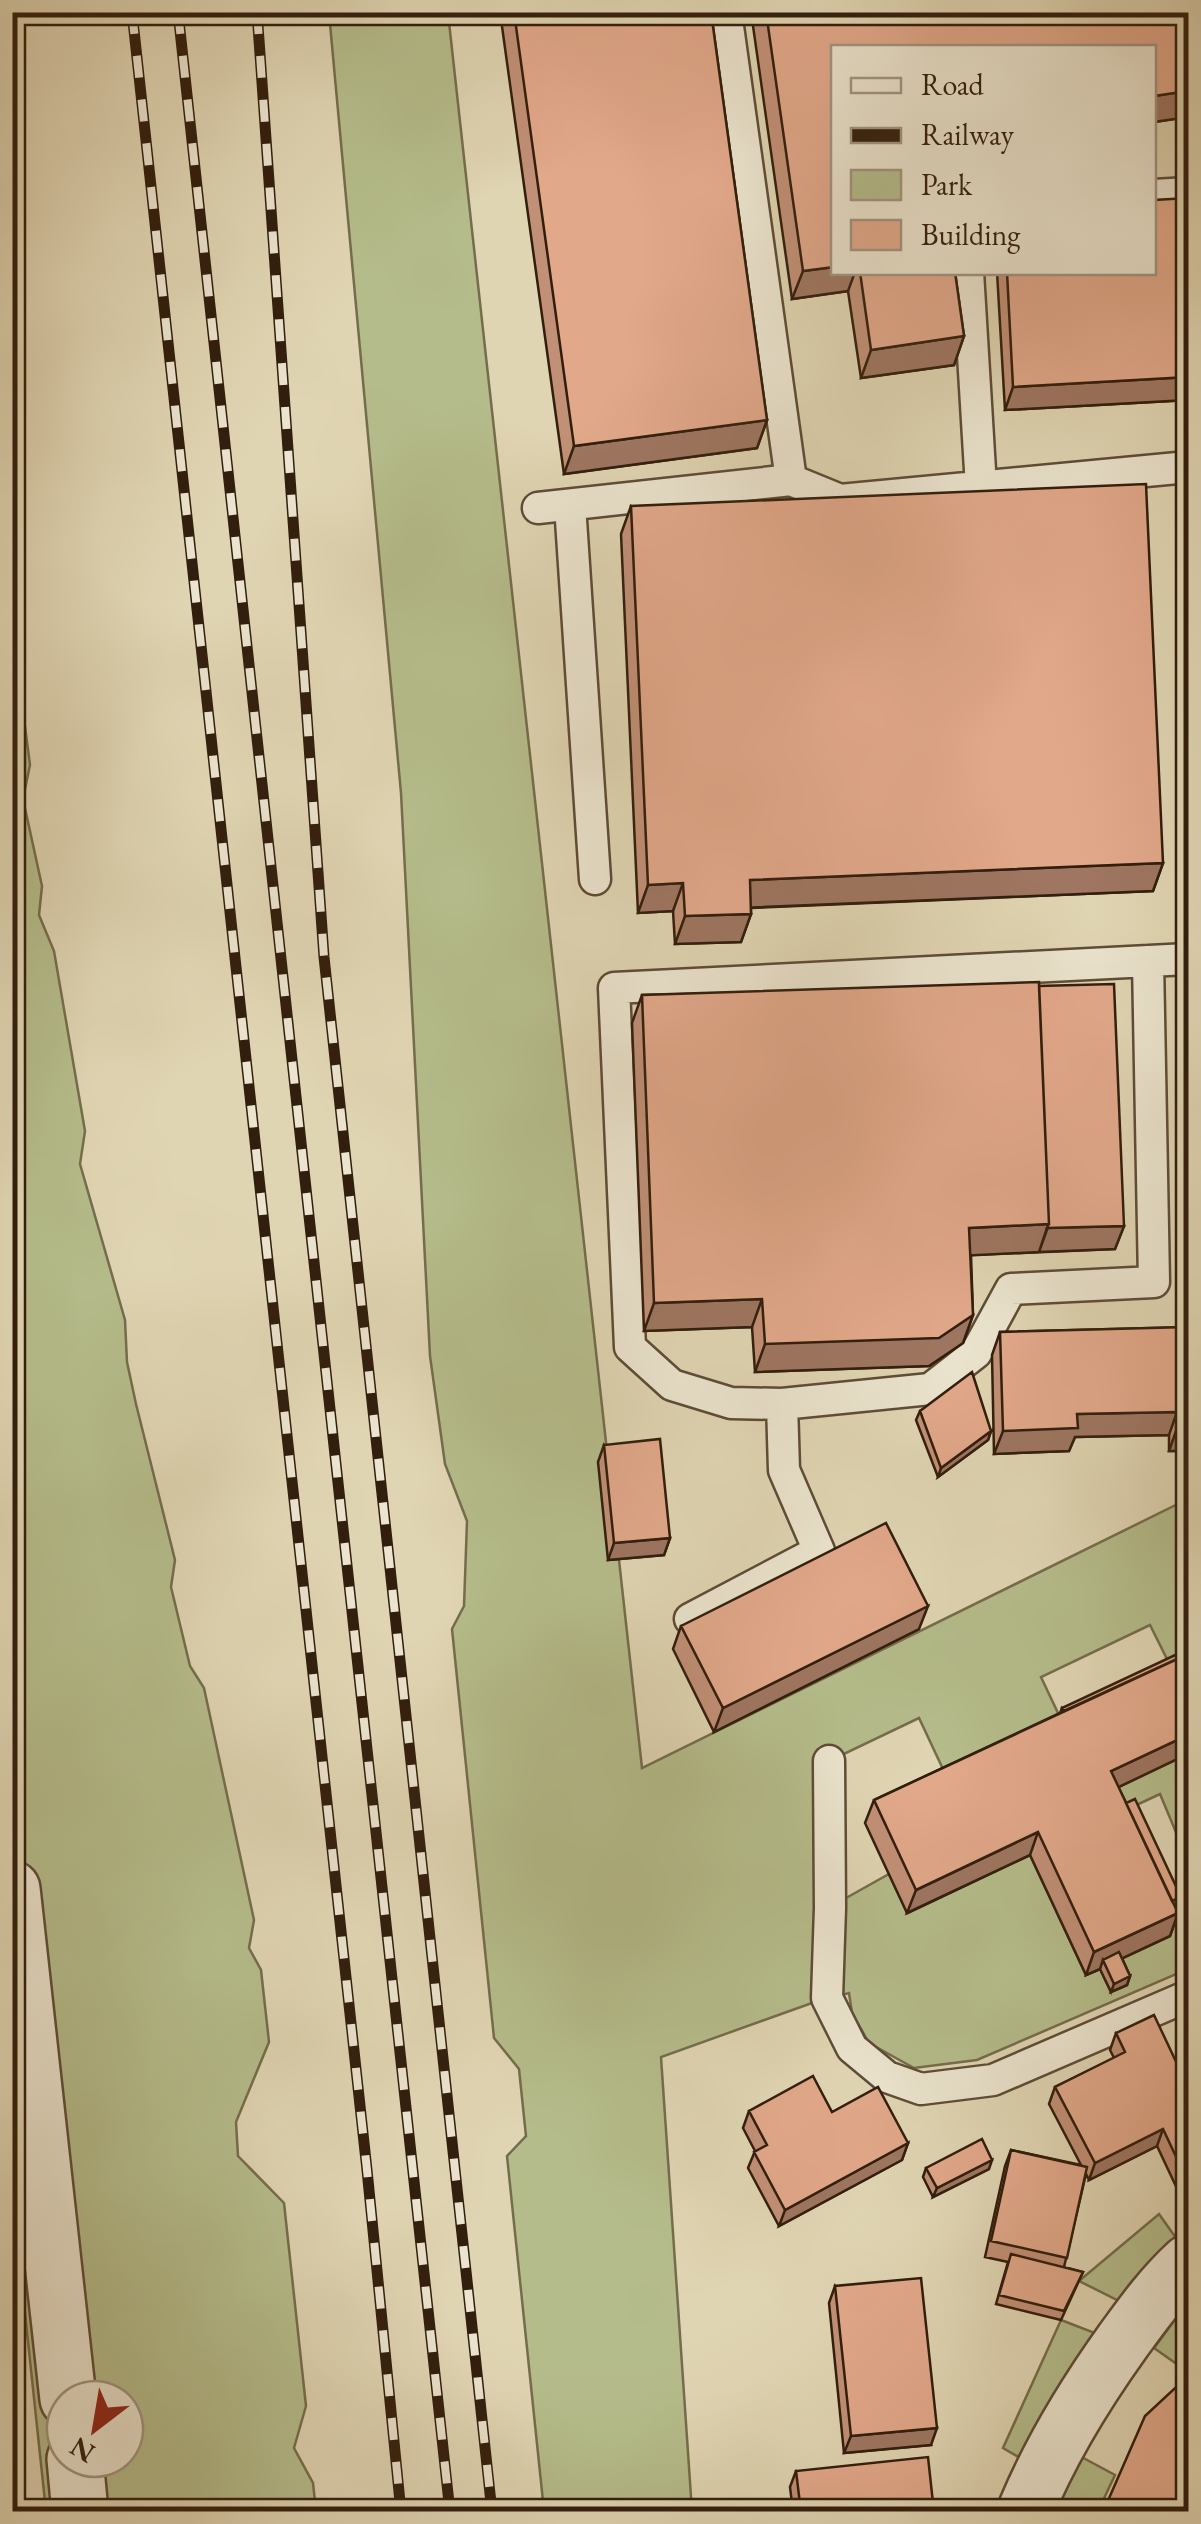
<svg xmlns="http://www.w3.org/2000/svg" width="1201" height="2524" font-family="'EB Garamond',serif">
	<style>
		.green { fill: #b5bc8b; stroke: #746d4c; stroke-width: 2.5; fill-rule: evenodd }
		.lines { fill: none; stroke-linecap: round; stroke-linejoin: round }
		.lane-casing { stroke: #5e4c36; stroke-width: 35 }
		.street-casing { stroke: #5e4c36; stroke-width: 60 }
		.lane { stroke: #ebe4ce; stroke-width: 30 }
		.street { stroke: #ebe4ce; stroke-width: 55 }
		.rail-casing { stroke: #321e0d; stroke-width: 11 }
		.rail { stroke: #ebe4ce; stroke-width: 8; stroke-dasharray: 22; stroke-linecap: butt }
		.wall { fill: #c29077; stroke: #321e0d; stroke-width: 2.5 }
		.shaded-wall { fill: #9e7661; stroke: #321e0d; stroke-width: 2.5 }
		.building { fill: #e1a88a; stroke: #321e0d; stroke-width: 2.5 }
	</style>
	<rect width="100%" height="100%" fill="#e0d5b3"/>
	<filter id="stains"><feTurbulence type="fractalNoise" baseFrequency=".002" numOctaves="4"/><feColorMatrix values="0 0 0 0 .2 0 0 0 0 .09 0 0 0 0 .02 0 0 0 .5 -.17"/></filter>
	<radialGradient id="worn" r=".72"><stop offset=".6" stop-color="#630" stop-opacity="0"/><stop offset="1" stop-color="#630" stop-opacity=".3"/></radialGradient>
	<!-- green -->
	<path class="green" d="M329 13H448L642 1768 1188 1499V1657L1170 1665 1150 1625 1041 1677 1066 1730 950 1784 919 1718 829 1761 830 1907 889 1874 908 1913 1030 1855 1086 1975 1100 1969 1111 1992 1116 1960 1159 1915 1188 1902V1969L977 2060 914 2068 869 2043 852 2013 849 1993 812 2003 661 2057 692 2511H544L507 2156 526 2136 519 2069 494 2038 452 1629 464 1606 467 1521 445 1464 430 1356 401 793Z
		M12 626 30 765 23 799 42 886 39 915 54 951 85 1131 80 1164 125 1320 127 1362 136 1404 175 1560 171 1587 190 1666 204 1688 254 1920 249 1948 261 1970 269 2042 236 2122 238 2156 284 2203 306 2406 294 2448 313 2483 316 2511H46L12 2191ZM65 2399H125V2459H65Z
		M1188 1754V1861L1160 1794 1113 1816 1102 1795Z
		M1159 2214 1176 2238 1150 2266 1121 2302 1079 2281Z
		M1188 2302V2372L1154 2348Z
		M1061 2320 1095 2333 1070 2371 1022 2459 1003 2448Z
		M1076 2454 1115 2475 1098 2511 1050 2512Z"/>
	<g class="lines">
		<!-- lane casing -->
		<g class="lane-casing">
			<path id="lane" d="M726 12 791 480
				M1154 195 1188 193
				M968 272 981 487
				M570 505 595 879
				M538 508 791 480 840 500 1188 467
				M1148 961 1154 1282 1011 1289 976 1353 930 1389 782 1404 731 1403 672 1385 630 1347 614 988 1188 959
				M690 1619 819 1551 784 1470 782 1404
				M829 1761 830 1908 827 1998 852 2048 887 2077 921 2089 993 2080 1188 1996"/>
		</g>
		<!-- street casing -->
		<g class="street-casing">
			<path id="street" d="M12 1889 68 2399
				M75 2459 80 2512
				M1025 2512C1050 2451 1085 2394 1123 2341 1144 2312 1162 2287 1188 2263"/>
		</g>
		<!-- lane -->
		<use href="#lane" class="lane"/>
		<!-- street -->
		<use href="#street" class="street"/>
		<!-- rail casing -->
		<g class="rail-casing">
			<path id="rail" d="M132 12 367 2170 401 2512
				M178 12 450 2512
				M257 12 324 957 492 2512"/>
		</g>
		<!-- rail -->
		<use href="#rail" class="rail"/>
	</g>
	<!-- wall -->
	<path class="wall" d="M500 12H711L767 420 757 448 564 474Z
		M751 12H1188V117L1154 122V48H834V272H955L964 336 954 365 861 378 848 291 792 299Z
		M1188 198V400L1005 410 997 272H1154Z
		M631 506 1163 863 1153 891 751 908V914L741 942 675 944 673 911 638 913 621 534Z
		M1039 986 1124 1226 1115 1249 971 1255 973 1315 963 1343 929 1366 755 1372 752 1327 644 1331 632 1023 642 995Z
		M1188 1327V1451H1169V1435L1075 1437 1069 1451 994 1454 992 1355 1000 1332Z
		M920 1411 991 1431 988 1440 938 1477 916 1420Z
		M604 1445 670 1538 664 1555 608 1560 598 1462Z
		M681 1626 919 1629 714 1732 673 1649Z
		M1062 1708 1118 1787 1178 1906 1175 1907 1178 1913 1170 1936 1122 1958 1130 1976 1127 1985 1111 1992 1100 1969 1086 1975 1030 1855 907 1913 865 1823 874 1800 1060 1713Z
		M1116 2033 1188 2087V2193L1181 2197 1157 2146 1089 2180 1086 2174 1064 2267 1083 2272 1061 2320 996 2304 1008 2262 985 2257 1005 2166 1011 2150 1081 2165 1049 2104 1055 2087 1114 2058 1110 2050Z
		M749 2111 832 2112 908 2143 902 2160 779 2226 748 2168 755 2151 743 2128Z
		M926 2168 989 2169 933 2197 923 2177Z
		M835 2286 931 2445 844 2453 829 2303Z
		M796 2471 934 2512H793L790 2487Z"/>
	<!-- shaded-wall -->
	<path class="shaded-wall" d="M1188 91V117L1154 122V96Z
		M834 267V272H855L848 291 792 299 803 271Z
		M964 336 954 365 861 378 871 350Z
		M1188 377V400L1005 410 1013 387Z
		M767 420 757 448 564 474 574 446Z
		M1163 863 1153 891 740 908 750 880Z
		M683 883 673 911 638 913 648 885Z
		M751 914 741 942 675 944 685 916Z
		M1049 1224 1039 1252 959 1256 969 1228Z
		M1124 1226 1115 1249 1039 1252 1047 1228Z
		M762 1299 752 1327 644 1331 654 1303Z
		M973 1315 963 1343 929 1366 755 1372 765 1344Z
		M1177 1412 1169 1435 1075 1437 1069 1451 994 1454 1003 1431 1077 1414Z
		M1177 1428H1188V1451H1169Z
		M991 1431 988 1440 938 1477 941 1468Z
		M670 1538 664 1555 608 1560 614 1543Z
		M928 1606 919 1629 714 1732 723 1708Z
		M1188 1735V1754L1102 1795 1111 1771Z
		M1038 1832 1030 1855 907 1913 916 1890Z
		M1178 1913 1170 1936 1106 1966 1103 1960 1100 1969 1086 1975 1094 1952Z
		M1130 1976 1127 1985 1111 1992 1114 1984Z
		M1163 2129 1157 2146 1089 2180 1095 2163Z
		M908 2143 902 2160 779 2226 785 2210Z
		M992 2160 989 2169 933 2197 937 2188Z
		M1187 2180H1188V2193L1181 2197Z
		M937 2428 931 2445 844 2453 851 2436Z"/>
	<!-- building -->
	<path class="building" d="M514 12H711L767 420 574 446Z
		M766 12H1188V91L1154 96V48H834V267L803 271Z
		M1188 198V377L1013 387 1007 272H1154V200Z
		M860 272H955L964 336 871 350Z
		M1146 484 1163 863 750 880 751 914 685 916 683 883 648 885 631 506Z
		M1039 982 1049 1224 969 1228 973 1315 939 1338 765 1344 762 1299 654 1303 642 995Z
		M1114 984 1124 1226 1047 1228 1049 1224 1039 986Z
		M1188 1327V1428H1177V1412L1077 1414 1078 1428 1003 1431 1000 1332Z
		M972 1372 991 1431 941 1468 920 1411Z
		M660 1439 670 1538 614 1543 604 1445Z
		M886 1523 928 1606 723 1708 681 1626Z
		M1188 1649V1654L1064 1711 1062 1708Z
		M1188 1654V1735L1111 1771 1178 1913 1094 1952 1038 1832 916 1890 874 1800Z
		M1135 1799 1181 1897 1172 1901 1126 1803Z
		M1119 1952 1130 1976 1114 1984 1103 1960Z
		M1154 2015 1188 2087V2180H1187L1163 2129 1095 2163 1055 2087 1125 2052 1116 2033Z
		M813 2076 832 2112 878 2087 908 2143 785 2210 754 2152 767 2145 749 2111Z
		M982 2139 992 2160 937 2188 926 2168Z
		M1011 2150 1087 2167 1067 2258 991 2241Z
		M1011 2254 1083 2272 1064 2311 999 2295Z
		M921 2278 937 2428 851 2436 835 2286Z
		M1188 2376V2512H1181L1178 2504 1174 2512H1103L1145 2416Z
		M928 2457 934 2512H801L796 2471Z"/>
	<!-- margin -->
	<rect width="1201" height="2524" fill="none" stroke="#e0d5b3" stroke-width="50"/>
	<rect x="15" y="15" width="1171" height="2494" fill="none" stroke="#321e0d" stroke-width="5"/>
	<rect x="25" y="25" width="1151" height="2474" fill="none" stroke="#321e0d" stroke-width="2.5"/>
	<!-- legend -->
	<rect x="831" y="45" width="325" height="230" fill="#ebe4ce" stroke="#a19581" stroke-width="2.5"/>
	<rect x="851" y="78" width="50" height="15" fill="#ebe4ce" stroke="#a19581" stroke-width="2.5"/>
	<text x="921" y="95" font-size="30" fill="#321e0d">Road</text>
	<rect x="851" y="128" width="50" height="15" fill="#321e0d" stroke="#a19581" stroke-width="2.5"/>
	<text x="921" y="145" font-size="30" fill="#321e0d">Railway</text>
	<rect x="851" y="170" width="50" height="30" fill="#b5bc8b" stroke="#a19581" stroke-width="2.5"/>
	<text x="921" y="195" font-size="30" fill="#321e0d">Park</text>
	<rect x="851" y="220" width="50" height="30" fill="#e1a88a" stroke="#a19581" stroke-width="2.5"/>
	<text x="921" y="245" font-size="30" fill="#321e0d">Building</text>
	<!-- north arrow -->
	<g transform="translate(95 2429) rotate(211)"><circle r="48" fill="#ebe4ce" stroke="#a19581" stroke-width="2.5"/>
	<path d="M0-8L18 38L0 25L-18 38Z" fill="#8f2418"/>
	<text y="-15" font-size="28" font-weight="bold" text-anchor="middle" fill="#321e0d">N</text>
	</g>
	<rect width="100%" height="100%" filter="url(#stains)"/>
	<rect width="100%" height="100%" fill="url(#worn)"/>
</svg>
